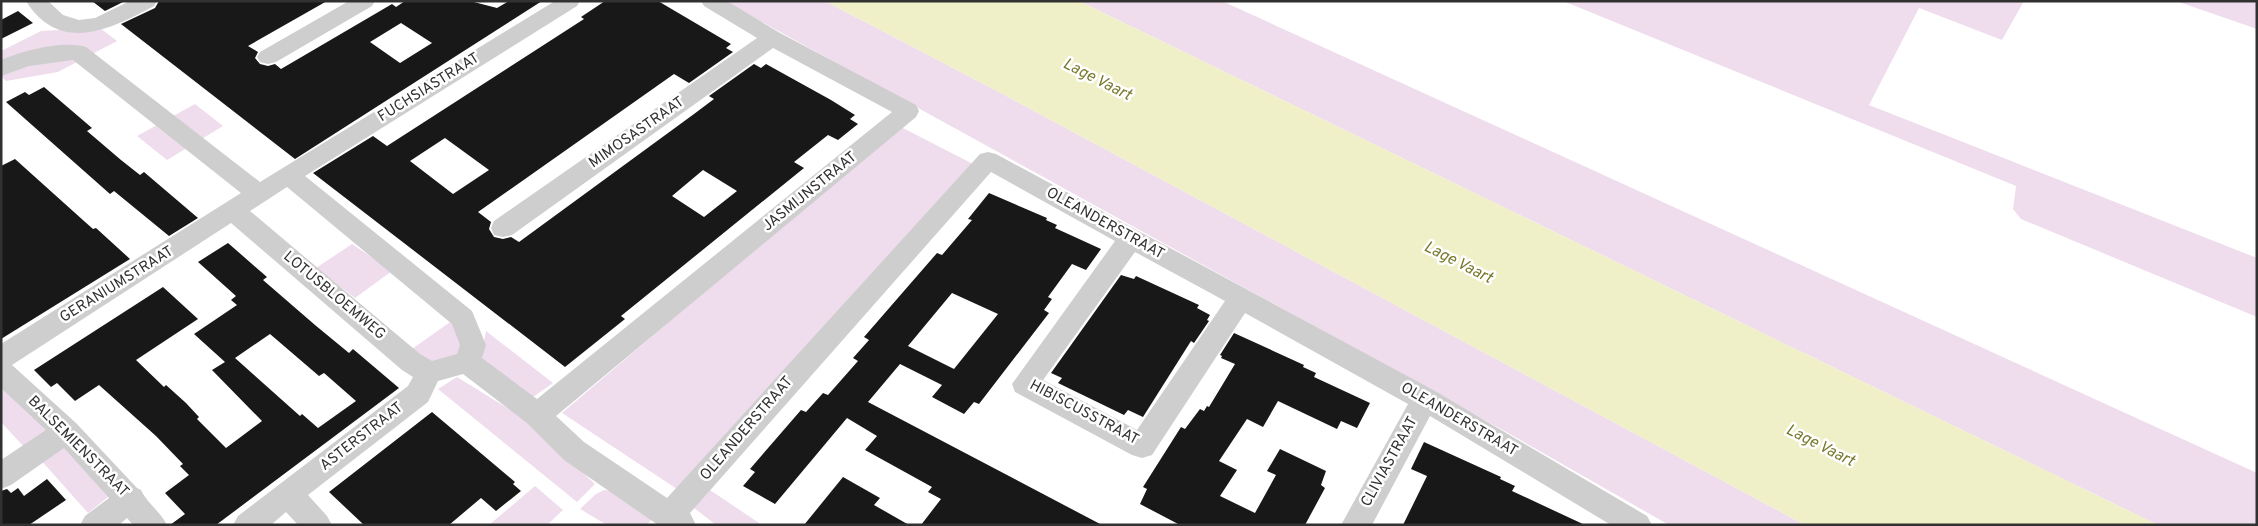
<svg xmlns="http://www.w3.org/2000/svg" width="2258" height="526" font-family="Overpass,sans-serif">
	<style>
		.green { fill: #efdded }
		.water { fill: #eff0c8 }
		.building { fill: #181818; fill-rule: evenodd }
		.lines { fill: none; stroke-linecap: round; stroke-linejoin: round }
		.minor { fill: #cecece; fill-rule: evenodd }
		.labels { text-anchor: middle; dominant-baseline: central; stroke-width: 5; stroke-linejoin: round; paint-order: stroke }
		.street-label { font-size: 15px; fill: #313131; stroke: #fff }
		.water-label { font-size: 16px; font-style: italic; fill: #77792c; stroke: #fff }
	</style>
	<rect width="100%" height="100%" fill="#fff"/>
	<!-- green -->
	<path class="green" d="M724 1H825L999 92 1805 525H1669L1508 433Z
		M1079 1H1222L2257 473V525H2158Z
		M1563 1H2024L2002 40 1919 8 1869 105 2257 258V317L2021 219 2013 209 2016 186Z
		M2176 1H2257V29Z
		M100 28 117 41 58 72 6 81 1 76V51L41 31Z
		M195 104 223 126 167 160 137 136Z
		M899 126 973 164 680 491 562 413Z
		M352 244 392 271 355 298 316 268Z
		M453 320 463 348 454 360 432 364 412 349Z
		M486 331 553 383 533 397 481 358Z
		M457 377 525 419 595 484 577 502 438 389Z
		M1 381 51 430 24 447 1 422Z
		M62 443 108 497 88 513 39 458Z
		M535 486 563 510 547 525H489Z
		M604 490 611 491 653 518 647 525H607L580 509 596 494Z
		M710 490 762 525H716L694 508Z"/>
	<!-- water -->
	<path class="water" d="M825 1H1079L2158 525H1805L999 92Z"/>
	<!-- building -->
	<path class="building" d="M92 1H125L105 11Z
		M159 1H327L248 46 258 52 255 58 260 64 268 66 275 64 281 69 392 4 396 7 405 1H470L497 8 509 1H542L295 159 121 24 155 8ZM401 23 432 43 400 63 370 42Z
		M605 1H658L731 44 726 48 733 52 689 83 674 74 478 212 491 222 489 229 494 237 503 239 511 237 519 242 694 114 714 99 709 96 754 64 761 68 766 64 831 100 855 115 850 119 858 124 838 140 828 135 794 162 804 168 621 316 625 319 565 367 313 173 373 136 387 146 584 19 581 17ZM445 138 489 170 453 194 410 161ZM703 170 737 191 704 217 672 196Z
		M18 11 33 23 1 39V20Z
		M44 87 92 128 87 131 121 160 140 175 144 172 198 218 169 236 114 191 110 194 6 102 25 92 29 95Z
		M15 159 84 221 93 229 96 228 130 259 1 339V166Z
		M989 193 1047 218 1046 220 1057 225 1055 228 1101 249 1086 270 1072 264 1048 297 1052 299 1044 310 1049 313 979 404 974 402 964 414 932 397 942 385 900 364 868 402 1102 525H921L941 499 928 492 932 487 865 450 877 436 847 418 775 504 743 486 755 472 750 469 801 410 806 412 823 393 828 395 858 361 853 358 869 340 864 337 937 253 942 255 972 220 968 219ZM952 293 998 314 954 369 908 346Z
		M228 243 267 277 263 280 315 325 349 353 353 349 399 388 216 525H170L185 514 165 493 189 475 180 466 183 464 156 436 99 385 75 401 57 383 51 387 34 370 163 287 198 319 136 360 164 387 166 385 186 403 199 417 197 419 226 448 262 421 212 370 225 362 194 334 237 305 231 300 236 296 198 262ZM270 334 319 376 324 373 356 401 318 428 302 414 300 416 235 358Z
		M1121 275 1134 279 1136 276 1199 305 1197 308 1210 315 1207 320 1209 321 1194 343 1191 341 1143 417 1128 410 1124 415 1058 383 1062 378 1051 373Z
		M1234 333 1304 365 1303 367 1316 373 1314 377 1370 403 1357 428 1341 421 1337 429 1278 401 1263 427 1247 419 1219 461 1237 470 1220 496 1255 513 1276 475 1267 471 1280 449 1326 471 1321 485 1325 488 1305 525H1180L1140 504 1147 489 1143 487 1181 427 1185 429 1200 409 1204 411 1207 406 1209 407 1235 364 1221 358 1222 356 1220 355Z
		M432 412 515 482 513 484 521 491 496 511 481 498 449 525H364L329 492Z
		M1424 442 1501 477 1500 479 1515 486 1512 491 1585 525H1403L1427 476 1411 469Z
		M843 477 880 498 874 505 909 525H804Z
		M47 479 66 500 29 525H1V491L7 489 11 493 18 488 24 496Z"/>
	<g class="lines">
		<!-- minor -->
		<path class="minor" d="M26 1H48L63 15 79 20 95 18 130 1H157L154 6C111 29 60 55 26 1Z
			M349 1H375L372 6 276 62 268 64 260 62 257 57 260 52Z
			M555 1H580L577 6 305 176 472 311 486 345 482 358 537 399 892 112 773 48 512 235 503 237 494 235 491 228 494 221 757 38 704 6 701 1H727L780 33 916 105 919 111 916 117 556 416 584 442 667 498 980 154 988 152 996 154 1435 391 1647 516 1652 525H1611L1430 416 1372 525H1341L1408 404 1245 313 1152 455 1142 458 1132 455 1015 392 1012 384 1115 241 991 172 690 513 696 525H658L564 460 527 423 463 374 438 381 428 402 308 495 327 516 332 525H298L286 512 271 525H233L238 516 408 386 413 377 402 370 231 223 12 365 76 423 137 488 141 490C147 503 160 511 167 525H133L127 518 119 525H80L85 516 109 498 64 448 11 485 1 489V460L46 430 1 388V344L241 193 73 60 29 66 1 76V60C23 51 62 40 86 47L260 182ZM287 187 452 324 460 345 457 354 432 361 420 354 250 211ZM1135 252 1225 301 1137 430 1043 380Z"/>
	</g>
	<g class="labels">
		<!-- street labels -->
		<g class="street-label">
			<text transform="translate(429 88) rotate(-32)">FUCHSIASTRAAT</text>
			<text transform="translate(637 133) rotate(-35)">MIMOSASTRAAT</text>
			<text transform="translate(810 192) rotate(-39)">JASMIJNSTRAAT</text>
			<text transform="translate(1105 224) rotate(29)">OLEANDERSTRAAT</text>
			<text transform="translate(117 285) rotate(-32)">GERANIUMSTRAAT</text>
			<text transform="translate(334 296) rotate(40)">LOTUSBLOEMWEG</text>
			<text transform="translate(1084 413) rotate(28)">HIBISCUSSTRAAT</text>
			<text transform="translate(1459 420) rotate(30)">OLEANDERSTRAAT</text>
			<text transform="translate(747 429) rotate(-49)">OLEANDERSTRAAT</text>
			<text transform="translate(362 437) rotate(-38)">ASTERSTRAAT</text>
			<text transform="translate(78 447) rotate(45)">BALSEMIENSTRAAT</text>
			<text transform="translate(1390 462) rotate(-61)">CLIVIASTRAAT</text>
		</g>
		<!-- water labels -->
		<g class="water-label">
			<text transform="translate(1097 80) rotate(27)">Lage Vaart</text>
			<text transform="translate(1458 263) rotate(27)">Lage Vaart</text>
			<text transform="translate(1820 446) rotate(27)">Lage Vaart</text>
		</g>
	</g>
	<!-- border -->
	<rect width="2258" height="526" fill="none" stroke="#313131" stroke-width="5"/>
</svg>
